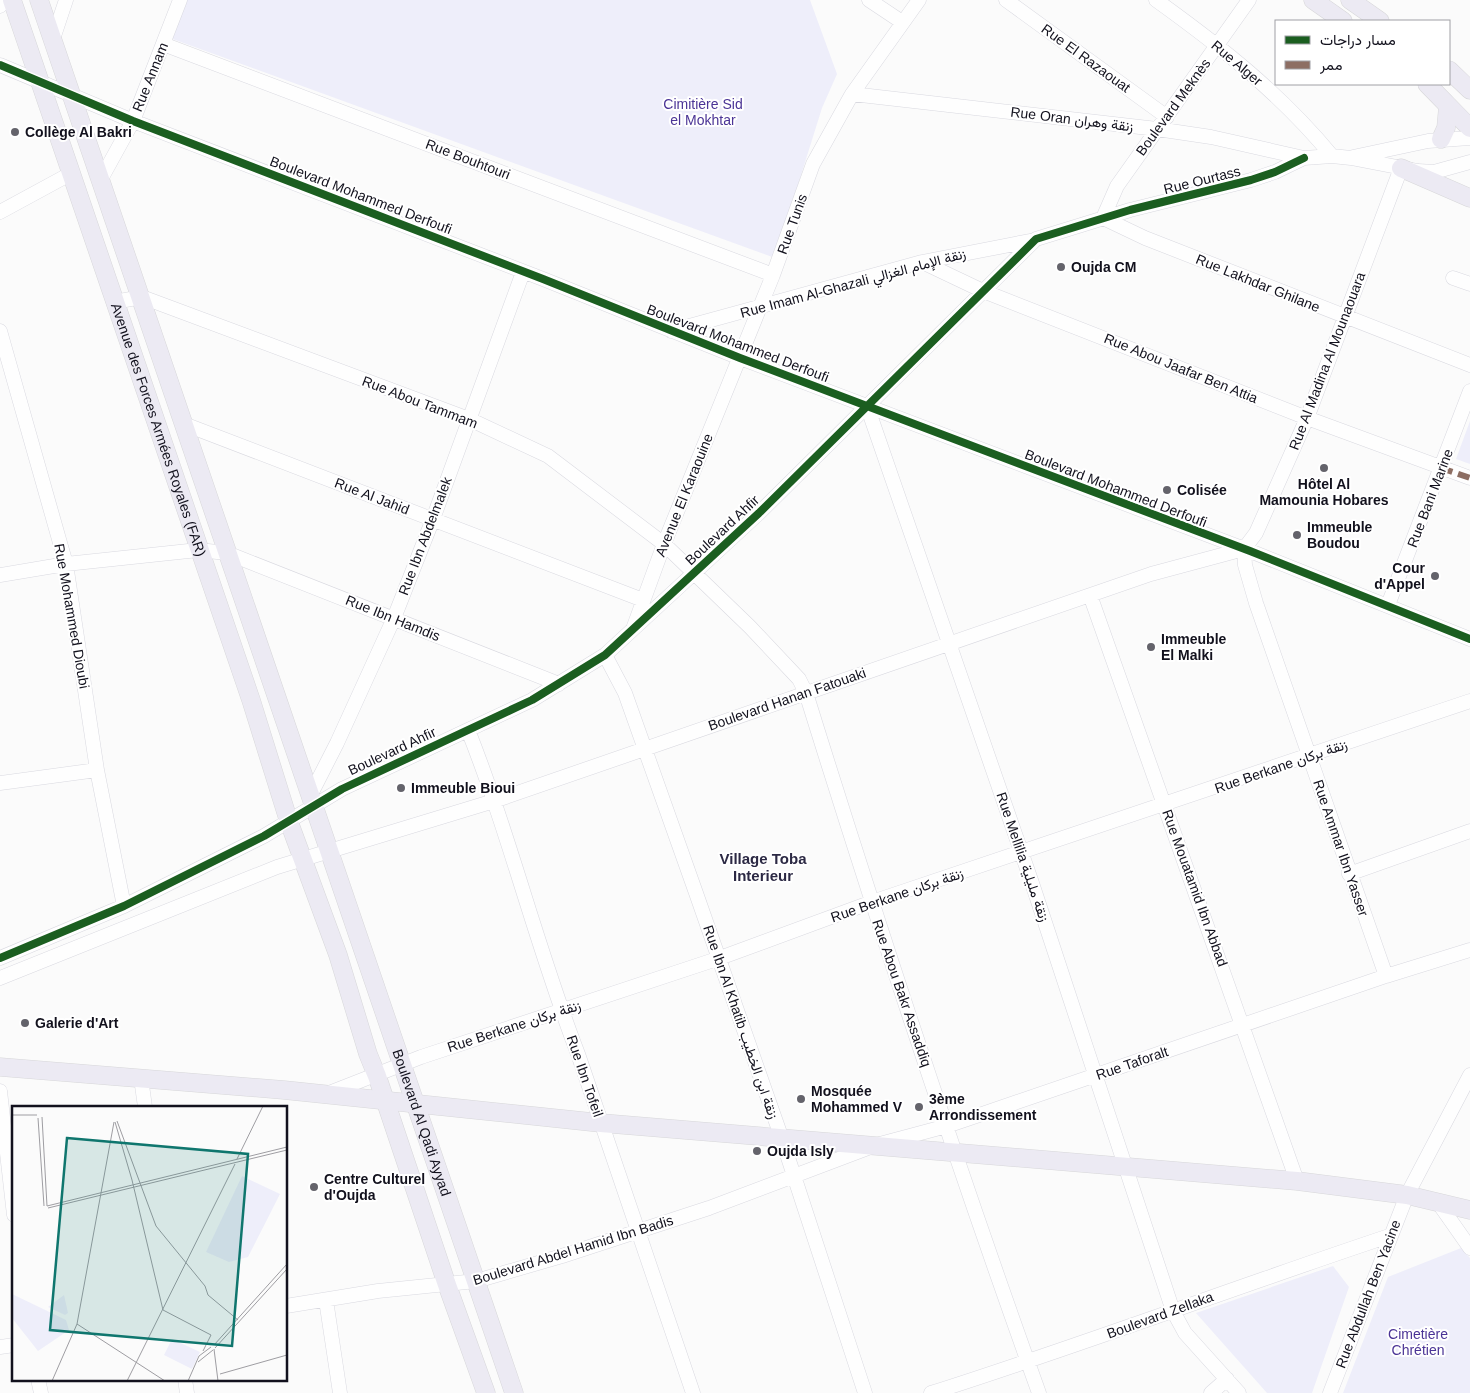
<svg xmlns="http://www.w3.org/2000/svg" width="1470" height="1393" font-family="Helvetica,Vazirmatn,sans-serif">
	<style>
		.green { fill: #eeeefa }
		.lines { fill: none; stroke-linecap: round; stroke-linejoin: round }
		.minor-casing { stroke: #d9d9e0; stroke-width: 15 }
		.major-casing { stroke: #d7d7d9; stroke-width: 19 }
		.minor { stroke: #fefefe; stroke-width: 14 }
		.major { stroke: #eceaf3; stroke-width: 18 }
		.quiet { stroke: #8d6e63; stroke-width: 6; stroke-dasharray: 12 6; stroke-linecap: butt }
		.cycleway-casing { stroke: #fff; stroke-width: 11 }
		.cycleway { stroke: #1b5e20; stroke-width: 8 }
		.poi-dot { fill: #64636b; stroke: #fff; stroke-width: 2 }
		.labels { text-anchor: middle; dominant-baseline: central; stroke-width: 4; stroke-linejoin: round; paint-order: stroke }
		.street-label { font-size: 14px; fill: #12111d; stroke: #fff }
		.park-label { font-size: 14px; fill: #4b3496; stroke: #fff }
		.poi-label { font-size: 14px; font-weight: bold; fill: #12111d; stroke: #fff; text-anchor: start }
		.neighbourhood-label { font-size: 15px; font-weight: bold; fill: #2c2944; stroke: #fff }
		.inset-road { fill: none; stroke: #9e9da2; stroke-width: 1 }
		.view { fill: #0f766e; fill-opacity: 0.15; stroke: #0f766e; stroke-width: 2.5 }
		.inset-edge { fill: none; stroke: #12111d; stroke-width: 2.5 }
	</style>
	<rect width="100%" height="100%" fill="#fbfbfb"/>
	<!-- green -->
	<path class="green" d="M181 0H810L837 74 822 108 775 258 167 37Z
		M1470 421V464L1456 459Z
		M1461 1248 1470 1258V1393H1343L1388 1277Z
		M1333 1266 1349 1287 1312 1393H1267L1196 1313Z"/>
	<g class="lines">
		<!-- minor casing -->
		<g class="minor-casing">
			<path id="minor" d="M869 0 902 22
				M1006 0 1167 117
				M1156 0C1220 46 1281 94 1332 156
				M0 6 5 0
				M53 39 66 0
				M163 44 773 275
				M0 65 133 121 543 279 740 358 1250 551 1470 639
				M852 94 1157 129 1211 137 1304 158 1332 156 1351 158 1418 171 1434 172 1470 162
				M1353 157 1428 141 1470 138
				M101 179 133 121 180 0
				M0 212 70 174
				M1103 218 1145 238 1470 365
				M1103 218 1117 186 1249 0
				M922 262 983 291 1307 418 1470 478
				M1453 278 1470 284
				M114 302 142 297 469 419 548 456 664 544 750 627 799 679 806 693C879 928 956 1162 1039 1393
				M0 331 66 564 97 770 124 906
				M671 331 922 262 1035 240
				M867 406 1032 883 1173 1311 1185 1333 1239 1393
				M184 424 643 600
				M1244 549 1245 565 1256 603 1386 976
				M1244 549 1256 533 1307 418 1401 168
				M0 575 66 564 198 550 227 553 559 684
				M1090 595 1297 1181
				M1388 605 1470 391
				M633 629 664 544 773 275 813 164 852 94 919 0
				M605 655 625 693 696 893 781 1136 865 1393
				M468 730C510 836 537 948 578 1054L693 1393
				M0 783 97 770
				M311 794 337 743 394 618 433 519 523 272
				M1349 874 1470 831
				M0 958 124 906 264 836 342 789 532 700 605 655 759 513 1036 239 1130 210 1251 180 1275 172 1304 158
				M0 978 277 867 494 801 1151 574 1244 549
				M141 1078 145 1107
				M0 1091 14 1215
				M329 1093 421 1057 717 959 872 902 1470 701
				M1437 1201 1470 1248
				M326 1300 340 1393
				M286 1306 378 1291 476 1281 562 1256 709 1208 876 1145 947 1126 1386 976 1470 950
				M0 1347 14 1345
				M38 1379 41 1393
				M185 1379 187 1393
				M931 1393C1085 1344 1236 1287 1389 1236
				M1211 1393 1227 1379
				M1330 1393 1407 1195 1470 1075"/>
		</g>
		<!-- major casing -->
		<g class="major-casing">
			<g id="major">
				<path id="s1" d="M12 0 251 700 289 822 338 955 368 1054 377 1076 446 1282 486 1393"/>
				<path id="s2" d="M39 0 514 1393"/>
				<path d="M1313 0 1343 21"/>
				<path d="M1350 0 1380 21"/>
				<path d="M1449 70 1470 90"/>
				<path d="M1427 84 1470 128"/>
				<path d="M1441 139 1446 128 1448 106"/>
				<path d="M1401 168 1470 198"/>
				<path d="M0 1067 284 1090 601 1123 1297 1181 1407 1195 1470 1210"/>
			</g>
		</g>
		<!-- minor -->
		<use href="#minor" class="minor"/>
		<!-- major -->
		<use href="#major" class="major"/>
		<!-- quiet -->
		<path class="quiet" d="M1441 468 1470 478"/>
		<!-- cycleway casing -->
		<g class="cycleway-casing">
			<path id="cycleway" d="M0 65 133 121 543 279 740 358 1250 551 1470 639
				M0 958 124 906 264 836 342 789 532 700 605 655 759 513 1036 239 1130 210 1251 180 1275 172 1304 158"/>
		</g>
		<!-- cycleway -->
		<use href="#cycleway" class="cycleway"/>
	</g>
	<!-- markers -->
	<g class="poi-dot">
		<circle cx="15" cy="132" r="5"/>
		<circle cx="1061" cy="267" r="5"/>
		<circle cx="1324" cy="468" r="5"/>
		<circle cx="1167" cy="490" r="5"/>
		<circle cx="1297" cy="535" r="5"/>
		<circle cx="1435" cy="576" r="5"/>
		<circle cx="1151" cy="647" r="5"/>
		<circle cx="401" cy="788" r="5"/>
		<circle cx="25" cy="1023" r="5"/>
		<circle cx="801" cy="1099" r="5"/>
		<circle cx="919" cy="1107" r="5"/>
		<circle cx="757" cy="1151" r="5"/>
		<circle cx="314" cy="1187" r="5"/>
	</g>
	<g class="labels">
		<!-- street labels -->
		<g class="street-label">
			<text transform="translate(1086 58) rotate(36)">Rue El Razaouat</text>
			<text transform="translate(1237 63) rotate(40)">Rue Alger</text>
			<text transform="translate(150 77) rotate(-68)">Rue Annam</text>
			<text transform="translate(1173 107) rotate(-54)">Boulevard Meknès</text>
			<text transform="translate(1072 119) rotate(7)">Rue Oran زنقة وهران</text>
			<text transform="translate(468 159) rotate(21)">Rue Bouhtouri</text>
			<text transform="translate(1202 180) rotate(-14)">Rue Ourtass</text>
			<text transform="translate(361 195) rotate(21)">Boulevard Mohammed Derfoufi</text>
			<text transform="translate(792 224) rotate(-70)">Rue Tunis</text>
			<text transform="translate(853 283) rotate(-15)">Rue Imam Al-Ghazali زنقة الإمام الغزالي</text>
			<text transform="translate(1258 283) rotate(22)">Rue Lakhdar Ghilane</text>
			<text transform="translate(738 343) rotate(21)">Boulevard Mohammed Derfoufi</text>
			<text transform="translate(1327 361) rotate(-69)">Rue Al Madina Al Mounaouara</text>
			<text transform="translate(1181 368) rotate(22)">Rue Abou Jaafar Ben Attia</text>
			<text transform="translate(420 402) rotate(21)">Rue Abou Tammam</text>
			<text stroke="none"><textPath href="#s1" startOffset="454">Avenue des Forces Armées Royales (FAR)</textPath></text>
			<text transform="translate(1116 488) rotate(21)">Boulevard Mohammed Derfoufi</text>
			<text transform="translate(684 495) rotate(-68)">Avenue El Karaouine</text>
			<text transform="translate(372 496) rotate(21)">Rue Al Jahid</text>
			<text transform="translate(1430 498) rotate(-69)">Rue Bani Marine</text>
			<text transform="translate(722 530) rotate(-43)">Boulevard Ahfir</text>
			<text transform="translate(425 536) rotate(-69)">Rue Ibn Abdelmalek</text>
			<text transform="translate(72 616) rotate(80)">Rue Mohammed Dioubi</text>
			<text transform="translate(393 618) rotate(22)">Rue Ibn Hamdis</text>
			<text transform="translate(787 699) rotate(-19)">Boulevard Hanan Fatouaki</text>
			<text transform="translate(392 751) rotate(-25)">Boulevard Ahfir</text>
			<text transform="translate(1281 766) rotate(-19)">Rue Berkane زنقة بركان</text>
			<text transform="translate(1341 848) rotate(71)">Rue Ammar Ibn Yasser</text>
			<text transform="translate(1023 857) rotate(71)">Rue Mellilia زنقة مليلية</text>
			<text transform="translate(1195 888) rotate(70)">Rue Mouatamid Ibn Abbad</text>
			<text transform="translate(897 895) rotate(-19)">Rue Berkane زنقة بركان</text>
			<text transform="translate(902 993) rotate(71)">Rue Abou Bakr Assaddiq</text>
			<text transform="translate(741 1022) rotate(71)">Rue Ibn Al Khatib زنقة ابن الخطيب</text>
			<text transform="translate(514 1026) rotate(-18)">Rue Berkane زنقة بركان</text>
			<text transform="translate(1132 1063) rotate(-19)">Rue Taforalt</text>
			<text transform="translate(585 1076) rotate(71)">Rue Ibn Tofeil</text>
			<text stroke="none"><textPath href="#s2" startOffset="1186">Boulevard Al Qadi Ayyad</textPath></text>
			<text transform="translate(573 1250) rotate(-17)">Boulevard Abdel Hamid Ibn Badis</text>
			<text transform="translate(1368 1294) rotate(-69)">Rue Abdullah Ben Yacine</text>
			<text transform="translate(1160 1315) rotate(-20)">Boulevard Zellaka</text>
		</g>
		<!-- park labels -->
		<g class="park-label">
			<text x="703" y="104">Cimitière Sid<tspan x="703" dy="16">el Mokhtar</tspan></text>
			<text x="1418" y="1334">Cimetière<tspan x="1418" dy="16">Chrétien</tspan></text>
		</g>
		<!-- poi labels -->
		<g class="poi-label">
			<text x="25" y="132">Collège Al Bakri</text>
			<text x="1071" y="267">Oujda CM</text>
			<text x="1324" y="484" text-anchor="middle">Hôtel Al<tspan x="1324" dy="16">Mamounia Hobares</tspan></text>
			<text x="1177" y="490">Colisée</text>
			<text x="1307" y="527">Immeuble<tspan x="1307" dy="16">Boudou</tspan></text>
			<text x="1425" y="568" text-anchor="end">Cour<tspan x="1425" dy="16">d'Appel</tspan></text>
			<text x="1161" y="639">Immeuble<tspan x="1161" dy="16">El Malki</tspan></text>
			<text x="411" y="788">Immeuble Bioui</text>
			<text x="35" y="1023">Galerie d'Art</text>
			<text x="811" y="1091">Mosquée<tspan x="811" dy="16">Mohammed V</tspan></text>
			<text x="929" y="1099">3ème<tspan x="929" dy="16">Arrondissement</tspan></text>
			<text x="767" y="1151">Oujda Isly</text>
			<text x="324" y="1179">Centre Culturel<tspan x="324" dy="16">d'Oujda</tspan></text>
		</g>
		<!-- neighbourhood labels -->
		<g class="neighbourhood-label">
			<text x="763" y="858">Village Toba<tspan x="763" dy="17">Interieur</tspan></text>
		</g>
	</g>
	<!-- overview -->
	<g transform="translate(12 1106)">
		<rect width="275" height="275" fill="#fbfbfb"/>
		<path d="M230 70 268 88 236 151 217 156 194 146ZM0 188 54 214 57 224 26 245 0 212ZM52 189 56 207 53 209 36 201ZM160 233 188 246 180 263 152 249Z" fill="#eeeefa"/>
		<path class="inset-road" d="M0 9H25M30 11 35 100M26 12 32 100M105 15 144 120 193 180 196 189 226 214M103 16 120 74 151 204 199 229M225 53 251 0M35 100 275 41M36 102 275 44M65 218 153 275M202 239 275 158M203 242 275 163M202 243 206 275M191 245 199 229M186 256 201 244M208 268 275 249M40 275 65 218 102 16M115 275 223 58M176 275 187 250 199 241"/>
		<path class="view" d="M55 32 236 48 220 240 38 224Z"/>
		<rect width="275" height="275" class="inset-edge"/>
	</g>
	<!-- legend -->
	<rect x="1275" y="20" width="175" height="65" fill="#ffffff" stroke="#a0a0a5"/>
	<rect x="1285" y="36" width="25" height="8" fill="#1b5e20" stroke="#a0a0a5"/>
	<text x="1320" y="45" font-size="15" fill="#12111d">مسار دراجات</text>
	<rect x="1285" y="61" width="25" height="8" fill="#8d6e63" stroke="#a0a0a5"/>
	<text x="1320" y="70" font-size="15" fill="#12111d">ممر</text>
</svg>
